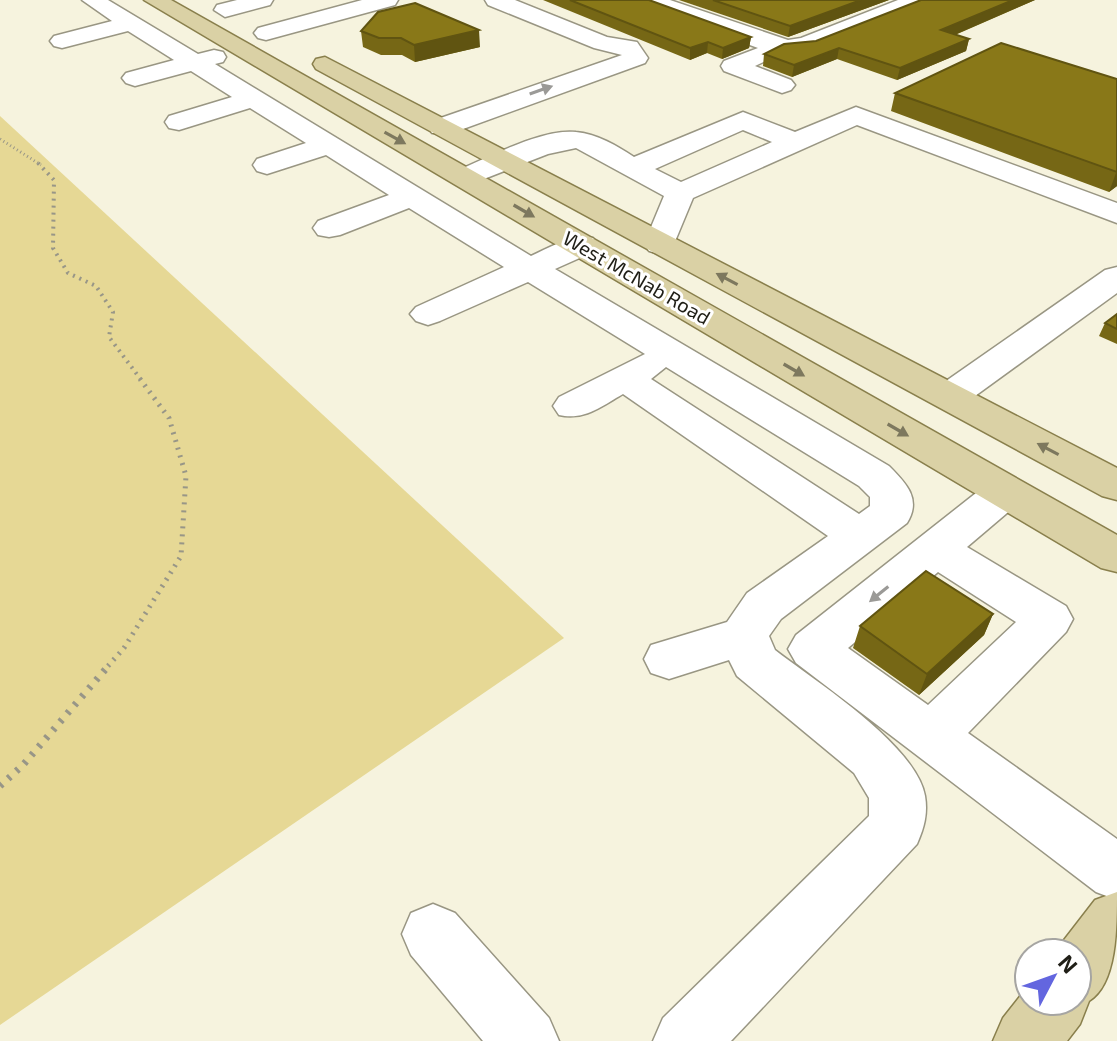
<svg xmlns="http://www.w3.org/2000/svg" width="1117" height="1041" font-family="'Exo 2',sans-serif">
	<style>
		.green { fill: #e6d895 }
		.lines { fill: none; stroke-linecap: round; stroke-linejoin: round }
		.minor-casing { stroke: #999683; stroke-width: 3 }
		.major-casing { stroke: #897f4c; stroke-width: 3 }
		.path-far3 { stroke: #989687; stroke-width: 3; stroke-dasharray: 1 3; stroke-linecap: butt }
		.path-far2 { stroke: #989687; stroke-width: 4; stroke-dasharray: 2 5; stroke-linecap: butt }
		.path-far1 { stroke: #989687; stroke-width: 5; stroke-dasharray: 2 6; stroke-linecap: butt }
		.path { stroke: #989687; stroke-width: 7; stroke-dasharray: 3 8; stroke-linecap: butt }
		.minor { fill: #fff; fill-rule: evenodd }
		.major { fill: #dad1a5; fill-rule: evenodd }
		.wall { fill: #766715 }
		.shaded-wall { fill: #605411 }
		.building { fill: #897818; stroke: #605411; stroke-width: 2 }
		.oneway { fill: #9b9a97 }
		.oneway2 { fill: #7d785e }
		.labels { text-anchor: middle; dominant-baseline: central; stroke-width: 6; stroke-linejoin: round; paint-order: stroke }
		.far-street-label { font-size: 20px; fill: #201f17; stroke: #fff }
	</style>
	<rect width="100%" height="100%" fill="#f6f3de"/>
	<!-- green -->
	<path class="green" d="M0 116 564 638 0 1025Z"/>
	<g class="lines">
		<!-- minor casing -->
		<g class="minor-casing">
			<path id="minor" d="M82 0H108L198 54 214 50 223 52 226 57 223 62 215 64 531 256C551 247 572 233 593 238L598 245 593 252 555 269 889 466C906 483 922 499 907 523L781 619 769 636 775 650C815 681 916 745 925 796 928 814 924 828 917 844L731 1041H653L663 1018 869 816V798L854 773 737 676 729 660 669 679 651 673 644 659 651 645 727 622 747 593 828 536 623 394C602 406 584 421 559 415L553 406 559 397 645 354 528 282 440 321 428 325 416 321 410 314 416 307 504 267 409 208 340 235 329 237 318 235 313 228 318 221 389 195 326 155 267 174 257 171 253 165 257 159 306 143 250 108 179 130 169 128 165 122 169 116 232 97 191 71 135 86 126 83 122 78 126 73 174 60 128 31 62 48 54 46 50 41 54 36 112 21ZM666 367 859 486 870 497V506L859 514 651 379Z
				M237 0H273L270 5 225 17 214 10 217 5Z
				M362 0H398L395 5 266 40 258 38 254 33 258 28Z
				M485 0H515L607 37 637 42 648 58 645 63 452 133H432L428 127 432 121 622 55 594 48 488 5Z
				M638 0H670L788 40 801 38 898 0H928L925 5 813 50 782 53 755 66 791 80 795 85 791 90 782 93 724 71 721 66 724 61 758 48 641 5Z
				M856 107 1117 203V223L857 125 693 198 671 251 660 254 649 251 644 244 664 196 576 148 548 154 466 186 456 183 451 177 456 171C488 158 542 128 576 132 598 134 617 146 634 157L743 112 795 132ZM743 130 772 142 681 182 655 169Z
				M1117 267V293L964 404 950 408 936 404 931 396 936 388 1105 270Z
				M1005 478 1020 482 1026 492 1020 502 967 547 1066 606 1073 619 1066 632 968 733 1117 839V900L1096 892 796 663 788 649 796 635 990 482ZM938 572 1016 622 928 705 848 648Z
				M433 904 455 913 549 1018 559 1041H483L411 955 402 934 411 913Z"/>
		</g>
		<!-- major casing -->
		<g class="major-casing">
			<path id="major" d="M144 0H171L1117 535V572L1101 568Z
				M325 57 1117 468V500L1102 496 316 69 313 64 316 59Z
				M1117 892C1117 927 1117 984 1089 1001L1080 1024 1067 1041H993L1003 1018 1029 985V1001H1077V953H1054L1095 900Z"/>
		</g>
		<!-- path-far3 -->
		<path class="path-far3" d="M0 139 41 165"/>
		<!-- path-far2 -->
		<path class="path-far2" d="M38 163 54 180 53 248 68 273 96 286 113 312 109 337 142 381"/>
		<!-- path-far1 -->
		<path class="path-far1" d="M108 666 124 648 181 556 186 476 169 418 140 379"/>
		<!-- path -->
		<path class="path" d="M0 786 23 765 110 664"/>
		<!-- minor -->
		<use href="#minor" class="minor"/>
		<!-- major -->
		<use href="#major" class="major"/>
	</g>
	<!-- wall -->
	<path class="wall" d="M543 0H649L751 37 749 48 722 59 707 53 690 60Z
		M679 0H889L788 37Z
		M921 0H1035L955 35 969 39 966 51 897 80 837 59 792 77 763 66 764 54 816 41Z
		M361 31 480 47 415 62 402 55H381L363 47Z
		M1117 79V186L1109 192 891 111 895 93Z
		M1117 314V344L1099 336 1105 323Z
		M993 614 984 635 919 695 853 648 860 626Z"/>
	<!-- shaded-wall -->
	<path class="shaded-wall" d="M861 0H889L788 37 790 26Z
		M1013 0H1035L938 42 941 30Z
		M479 30 480 47 415 62 414 45Z
		M751 37 749 48 722 59 723 48Z
		M969 39 966 51 897 80 900 68Z
		M708 42 707 53 690 60V48Z
		M839 48 837 59 792 77 794 65Z
		M1117 172V186L1109 192 1116 173Z
		M993 614 984 635 919 695 927 674Z"/>
	<!-- building -->
	<path class="building" d="M570 0H649L751 37 723 48 708 42 690 48Z
		M713 0H861L790 26Z
		M921 0H1013L941 30 969 39 900 68 839 48 794 65 764 54 784 44 816 41Z
		M415 3 479 30 414 45 401 38H379L361 31 378 12Z
		M1001 43 1117 79V172L895 93Z
		M1117 314V329L1105 323Z
		M926 571 993 614 927 674 860 626Z"/>
	<!-- one-way arrows -->
	<defs><path id="oneway-solid" d="M-6-.8H1V-3.2L6.5 0L1 3.2V.8H-6Z" transform="scale(2)"/></defs>
	<g class="oneway">
		<use href="#oneway-solid" transform="translate(541 90) rotate(-19)"/>
		<use href="#oneway-solid" transform="translate(879 594) rotate(141)"/>
	</g>
	<g class="oneway2">
		<use href="#oneway-solid" transform="translate(395 138) rotate(29)"/>
		<use href="#oneway-solid" transform="translate(524 211) rotate(30)"/>
		<use href="#oneway-solid" transform="translate(727 279) rotate(-152)"/>
		<use href="#oneway-solid" transform="translate(794 370) rotate(30)"/>
		<use href="#oneway-solid" transform="translate(898 430) rotate(30)"/>
		<use href="#oneway-solid" transform="translate(1048 449) rotate(-152)"/>
	</g>
	<g class="labels">
		<!-- far-street labels -->
		<g class="far-street-label">
			<text transform="translate(637 277) rotate(30)">West McNab Road</text>
		</g>
	</g>
	<!-- north arrow -->
	<g transform="translate(1053 977) rotate(49)"><circle r="38" fill="#ffffff" stroke="#a6a5a2" stroke-width="2"/>
	<path d="M0-6L14 30L0 20L-14 30Z" fill="#6366df"/>
	<text y="-12" font-size="22" font-weight="bold" text-anchor="middle" fill="#201f17">N</text>
	</g>
</svg>
